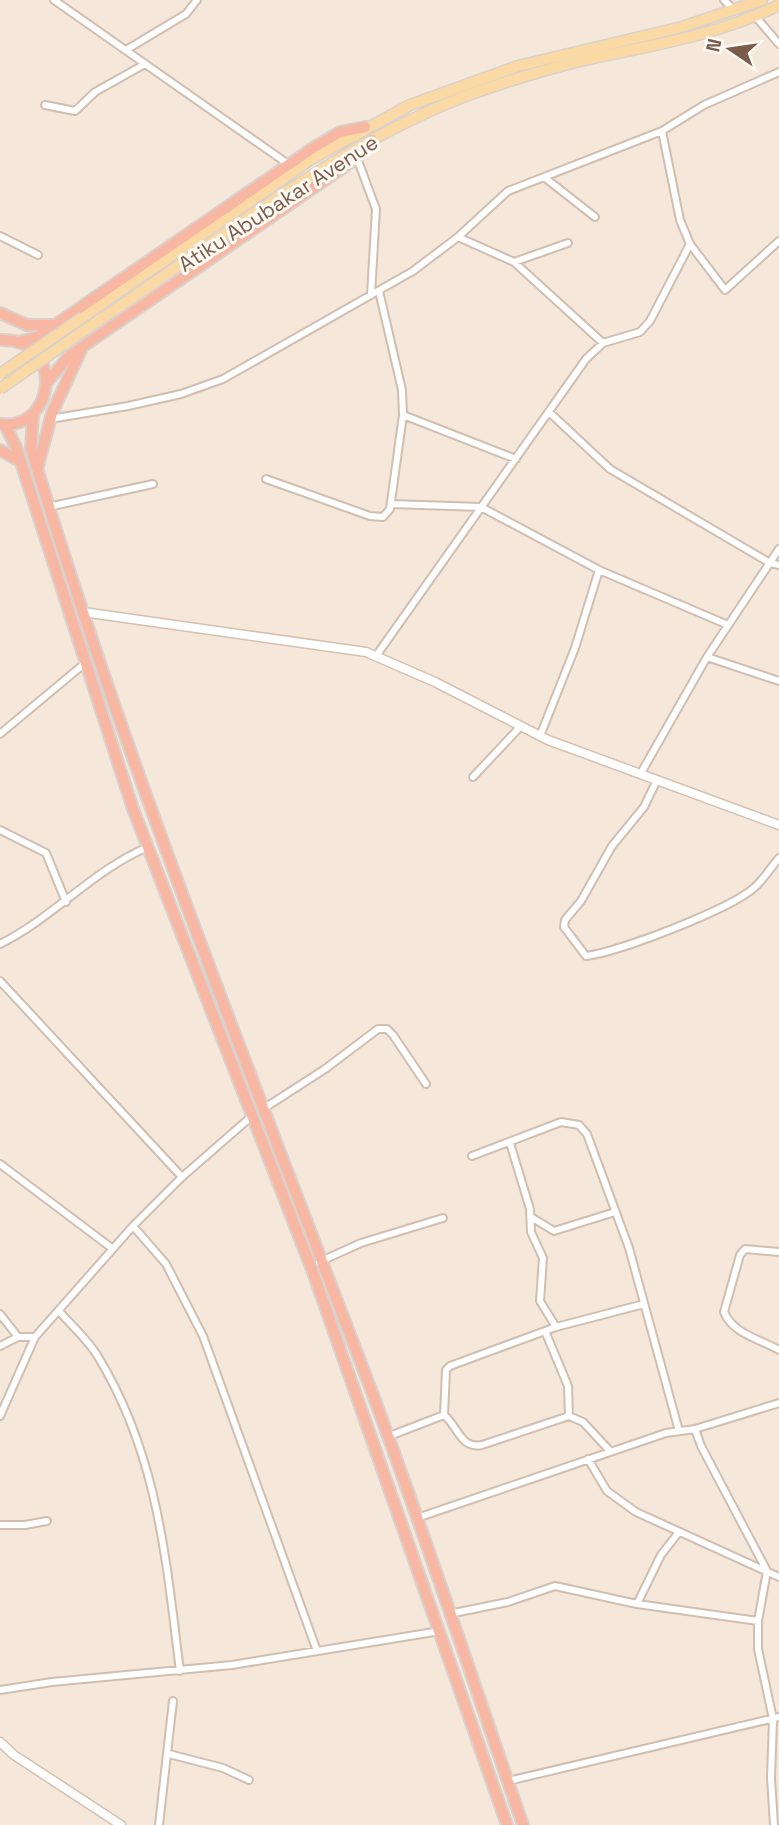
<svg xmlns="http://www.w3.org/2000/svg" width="779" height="1825" font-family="'Space Grotesk',sans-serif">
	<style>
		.residential { fill: #f5e8da }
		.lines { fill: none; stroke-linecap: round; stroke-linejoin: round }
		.street-casing { stroke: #d1beb0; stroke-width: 10 }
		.secondary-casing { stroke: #d6c0b0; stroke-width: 11 }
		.primary-casing { stroke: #dad1cd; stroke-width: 13 }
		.highway-casing { stroke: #dad1cd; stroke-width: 14 }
		.street { stroke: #fff; stroke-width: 6 }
		.secondary { stroke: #fff; stroke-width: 8 }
		.primary { stroke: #fbd9a5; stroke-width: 10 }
		.highway { stroke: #f7b7a3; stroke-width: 10 }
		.primary-bridge-casing { stroke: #dad1cd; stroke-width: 13; stroke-linecap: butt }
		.primary-bridge { stroke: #fbd9a5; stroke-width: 10 }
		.labels { text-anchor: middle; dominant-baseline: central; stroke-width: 6; stroke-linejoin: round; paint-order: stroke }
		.street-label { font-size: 21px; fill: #7a5c4d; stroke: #fffaf3 }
	</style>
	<rect width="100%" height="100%" fill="#fdf6ec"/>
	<!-- residential -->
	<path class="residential" d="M0 0H779V1825H0Z"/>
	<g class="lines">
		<!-- street casing -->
		<g class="street-casing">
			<path id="street" d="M54 0 288 164
				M724 0 734 10
				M755 16 779 44
				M126 50 186 14 197 0
				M45 105 75 111 95 92 145 64
				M662 131 680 220 690 244 725 290 779 241
				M357 158 376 209 371 295
				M544 177 595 217
				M0 236 38 255
				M458 237 514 262 603 343
				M514 262 568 243
				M549 412 610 469 770 563 779 565
				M403 415 516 459
				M50 419 128 406 181 394 223 379 413 271 458 237 508 191 662 131 704 105 779 72
				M266 479 370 516 383 517 390 509 403 415 402 390 379 291
				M391 504 481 507 599 570 728 625
				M48 507 153 484
				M376 656 586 359 603 343 640 332 650 321 690 244
				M707 657 779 681
				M0 734 84 664
				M540 736 575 648 599 570
				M641 773 707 657 779 549
				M473 777 521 726
				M657 780 644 807 612 846 581 901 565 920 564 927 586 956C619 952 731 909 755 887 764 879 771 867 779 858
				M0 830 46 853 66 902
				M0 944C53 918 93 870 148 847
				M0 981 182 1177
				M263 1109 325 1069 378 1029H387L393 1035 426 1084
				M510 1143 530 1209 531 1232 543 1258 540 1301 556 1327
				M472 1156 561 1122 579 1125 587 1134 629 1248 679 1431
				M0 1164 113 1249
				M531 1217 554 1231 615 1212
				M133 1226 166 1264 203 1336 317 1651
				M779 1252 745 1249 740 1255 724 1312C733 1334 760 1339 779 1350
				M319 1262 361 1243 443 1218
				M59 1311C71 1325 87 1339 97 1355 158 1454 166 1560 180 1671
				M0 1314 18 1337
				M545 1331 568 1386 569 1416
				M0 1346 18 1337H35
				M0 1416 35 1337 133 1226 182 1177 252 1116
				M695 1429 701 1446 767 1571 758 1621V1649L773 1719 771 1778 774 1825
				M387 1437 444 1415
				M610 1451 583 1422 569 1416 482 1445C460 1449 458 1426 444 1415L446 1370 450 1366 556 1327 644 1304
				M588 1459 607 1491 636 1512 779 1577
				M417 1518 666 1433 695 1429 779 1403
				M0 1525H25L47 1521
				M637 1604 661 1555 679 1532
				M449 1614 508 1602 555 1586 637 1604 758 1621
				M0 1690 52 1682 232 1665 440 1631
				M169 1754 223 1768 249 1780
				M508 1781 779 1717
				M159 1825 173 1701"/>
		</g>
		<!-- secondary casing -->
		<g class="secondary-casing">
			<path id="secondary" d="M83 612 366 652 435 682 548 740 779 825
				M0 1742 14 1755 121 1825"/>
		</g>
		<!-- primary casing -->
		<g class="primary-casing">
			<path id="primary" d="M83 317 313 158 410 105 518 66 682 27 762 0
				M92 325C212 246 328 150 463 97 501 83 540 71 580 61 647 46 717 36 779 5"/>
		</g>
		<!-- highway casing -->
		<g class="highway-casing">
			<path id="highway" d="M0 313 27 325H54
				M0 340C67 338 55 432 0 424
				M19 342 37 337 52 327 313 148 340 132 365 127
				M48 381 69 356 357 158 372 140
				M33 415 31 448C127 769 254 1081 373 1395 426 1537 473 1682 523 1825
				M5 425 16 447 133 809 314 1275 507 1825
				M0 450 21 462
				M38 466 52 413 82 348"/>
		</g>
		<!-- street -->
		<use href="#street" class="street"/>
		<!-- secondary -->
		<use href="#secondary" class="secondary"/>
		<!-- primary -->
		<use href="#primary" class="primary"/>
		<!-- highway -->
		<use href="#highway" class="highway"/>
		<!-- primary-bridge casing -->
		<g class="primary-bridge-casing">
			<path id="primary-bridge" d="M0 374 83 317
				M0 389 92 325"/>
		</g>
		<!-- primary-bridge -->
		<use href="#primary-bridge" class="primary-bridge"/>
	</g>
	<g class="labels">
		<!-- street labels -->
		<g class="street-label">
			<text transform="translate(278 203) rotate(-33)">Atiku Abubakar Avenue</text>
		</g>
	</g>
	<!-- north arrow -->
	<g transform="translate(730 49) rotate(283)" stroke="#fffaf3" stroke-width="5" paint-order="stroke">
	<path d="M0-5L12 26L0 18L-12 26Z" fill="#7a5c4d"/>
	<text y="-10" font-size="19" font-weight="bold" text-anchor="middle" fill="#7a5c4d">N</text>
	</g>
</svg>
